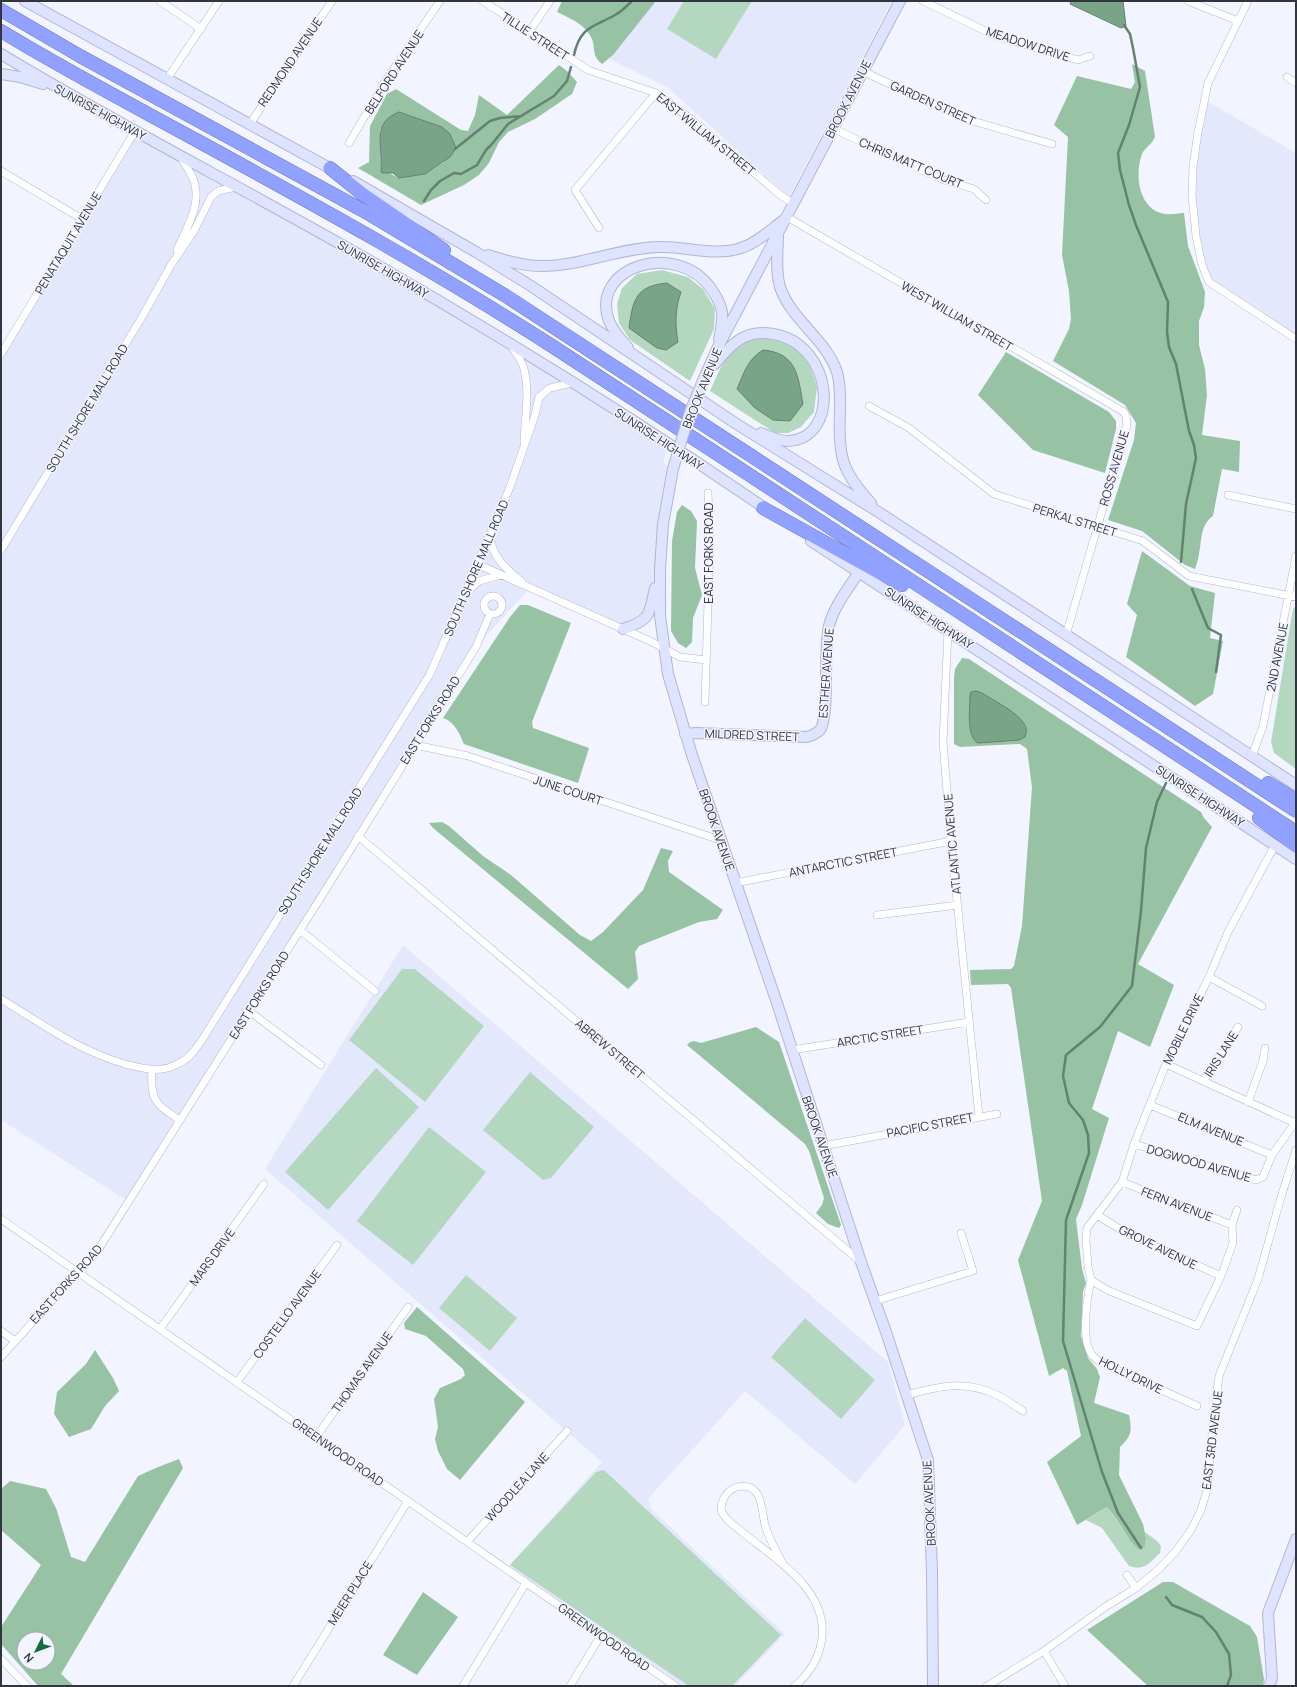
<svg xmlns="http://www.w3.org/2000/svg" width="1297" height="1687" font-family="Manrope,sans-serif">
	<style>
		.built { fill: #e3e8fc }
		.green { fill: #b4d8bf; fill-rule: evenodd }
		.forest { fill: #97c2a4; fill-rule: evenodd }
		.water { fill: #7aa487; stroke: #648271 }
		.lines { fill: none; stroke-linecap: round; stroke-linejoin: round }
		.stream { stroke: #648271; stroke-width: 2.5 }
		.street-casing { stroke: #b1b7d0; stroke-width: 8 }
		.secondary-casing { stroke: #b1b7d0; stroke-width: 12 }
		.highway-casing { stroke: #707bbb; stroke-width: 14 }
		.street { stroke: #fff; stroke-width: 7 }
		.secondary { stroke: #dee3ff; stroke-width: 10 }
		.highway { stroke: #91a1ff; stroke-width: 13 }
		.secondary-bridge-casing { stroke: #b1b7d0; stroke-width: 12; stroke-linecap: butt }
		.secondary-bridge { stroke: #dee3ff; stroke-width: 10 }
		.labels { text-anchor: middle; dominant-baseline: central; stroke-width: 3; stroke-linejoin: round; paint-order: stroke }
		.street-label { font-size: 12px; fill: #32343e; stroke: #f2f5ff }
	</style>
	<rect width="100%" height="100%" fill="#f2f5ff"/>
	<!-- built -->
	<path class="built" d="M649 1H892L789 197 667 87 603 56Z
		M1205 100 1296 153V339L1209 282 1202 265 1192 195Z
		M135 131 365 258 668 443 663 463 673 469 660 569 650 611 623 629 530 588 476 647 129 1202 1 1120V354Z
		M403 945 888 1362 905 1425 855 1484 745 1391 648 1499 651 1509 785 1634 735 1686H675L506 1569 602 1462 265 1169Z"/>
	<!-- green -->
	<path class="green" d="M684 1H752L716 59 667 29Z
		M662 270 688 277 703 289 715 309 714 329 690 381 630 340 619 323 617 304 622 288 637 274ZM681 292C675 309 675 324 678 342L657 348 629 327 636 297Z
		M769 336 796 347 809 362 817 387 814 412 801 427 788 433H775L710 391C718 374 726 350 745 341 752 338 761 337 769 336Z
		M1296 607V769L1274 753 1271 742 1291 620 1293 609Z
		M402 969H415L484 1026 425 1102 349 1040Z
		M376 1068 419 1107 328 1210 285 1172Z
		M530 1072 594 1127 551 1178 543 1180 483 1130Z
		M429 1127 486 1172 413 1265 357 1221Z
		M466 1275 517 1318 490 1351 439 1308Z
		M805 1318 875 1380 841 1419 771 1357Z
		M604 1470 781 1635 732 1686H689L510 1565 596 1472Z
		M1107 1507C1118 1520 1125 1537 1138 1548L1145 1547 1146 1538 1145 1532 1157 1541 1161 1546 1160 1553C1148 1564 1145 1571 1129 1566L1102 1528 1086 1520Z"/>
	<!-- forest -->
	<path class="forest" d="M562 1H656L613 55 602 64C593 56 595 53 593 42 588 25 571 19 557 12Z
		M1132 64 1145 71 1155 137C1152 144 1144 149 1142 154 1134 175 1139 210 1165 214 1171 215 1179 213 1184 213L1188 246 1205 292 1204 307 1199 321V345L1205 369 1207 395 1202 435 1240 441 1239 472 1222 469 1213 516C1200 525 1202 540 1199 554 1198 559 1197 564 1195 569L1185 565 1142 531 1108 520 1134 440 1136 423 1125 405 1053 361 1069 329 1071 319 1069 291 1062 255 1068 137 1054 125 1077 76 1131 89 1135 82Z
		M559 65 567 71 577 82 572 94 535 119 508 132 499 142 489 163 479 175 464 185 421 205 358 168 369 162 370 126 387 94 396 89 461 130 468 131 475 115 479 95 507 115ZM399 112 442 127 444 162 425 174 399 178 381 169 380 130Z
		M1006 352 1109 412 1116 421V429L1105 473 1033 450 978 395Z
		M682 505 691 511 697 521 695 568 702 595 693 618 692 642 686 648 678 643 671 631 672 541 677 512Z
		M1142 551 1190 586 1215 593 1210 638 1223 641 1213 694 1195 706 1126 657 1137 615 1127 604Z
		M520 605H528L571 623 532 722 533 728 589 748 578 783 464 744C459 733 455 722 443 718L510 617Z
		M962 658 969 659 1201 812 1204 818 1212 827 1138 964 1174 985 1150 1047 1118 1031 1092 1109 1109 1118 1082 1205 1076 1219 1082 1269 1086 1283 1083 1292 1081 1336 1088 1358 1097 1369 1100 1377 1094 1403 1129 1415C1132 1431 1132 1435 1120 1447L1119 1475 1143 1524 1146 1538 1145 1547 1138 1549C1125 1537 1119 1520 1107 1507L1077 1525 1047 1462 1081 1436 1067 1371 1063 1368 1049 1376 1018 1260 1042 1201 1011 988 1008 984 971 985 970 970 1011 969 1014 966 1022 926 1032 787 1027 749 1020 744 960 747 954 744V678L955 669Z
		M442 822 449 826 483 856 511 875 580 935 591 941 603 932 643 890 661 848 673 851 668 861 669 872 723 910 717 919 699 922 639 946 635 952 638 979 628 989 433 828 429 823Z
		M756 1027 779 1042 841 1225 839 1228 828 1224 816 1213 822 1205 824 1198 809 1151 805 1144 687 1045 690 1042 694 1041 701 1043Z
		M417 1307 525 1402 460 1480 447 1469 438 1451 435 1439 438 1427 434 1399 440 1388 461 1379 465 1375 463 1369 426 1336 405 1329 404 1323Z
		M95 1350 113 1378 119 1391 105 1406 91 1429 69 1437 54 1414 57 1392 86 1364Z
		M179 1459 183 1468 61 1674 74 1686H38L1 1644V1627L41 1565 1 1530V1489L10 1481 46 1489 56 1508 71 1557 85 1562 138 1476 158 1467ZM24 1639H48V1663H24Z
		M1163 1582H1173L1250 1626 1257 1637 1264 1679 1263 1686H1148L1087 1630Z
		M423 1592 458 1617 417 1675 383 1655Z"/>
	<!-- water -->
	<path class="water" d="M1071 1H1123L1126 26 1121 28 1070 4Z
		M399 112 442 127 450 134 456 148 450 157 425 174 399 178 393 173H382L381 169C383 145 371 123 399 112Z
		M667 283 681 292C675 309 675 324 678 342L666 350 657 348 629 328C633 299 636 286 667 283Z
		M763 350C797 353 798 376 803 404L790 421 773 420 755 408 737 389C744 373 747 360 763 350Z
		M976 691 982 693C994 701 1022 714 1026 728 1027 731 1026 733 1025 737L1019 740 978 743C966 736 970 709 970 696L971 692Z"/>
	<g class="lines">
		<!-- stream -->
		<path class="stream" d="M1124 25 1130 34 1133 48 1140 87 1129 125 1118 153 1120 170 1129 205 1136 225 1168 302 1167 332 1169 347 1176 364 1189 431 1194 445 1196 458 1186 504 1181 562
			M574 55C580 26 594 27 615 15 621 12 627 6 632 1
			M455 149 490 121 500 118 522 116
			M424 201 431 190 440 181 454 173 461 174 477 165 486 150 492 144 508 124 554 96 567 81 571 67
			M1192 589 1208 628 1221 635 1216 672
			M1141 1548 1118 1513 1102 1472 1063 1341 1066 1220 1089 1153 1088 1135 1083 1120 1069 1103 1063 1076 1066 1055 1100 1027 1132 986 1141 911 1146 848 1157 802 1166 783
			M1166 1597 1172 1605 1202 1617 1216 1632 1229 1654 1231 1675 1227 1686"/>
		<!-- street casing -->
		<g class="street-casing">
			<path id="street" d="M160 1 201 29
				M483 1 588 70 656 93 691 119 779 194 794 204
				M923 1 996 36 1078 60 1090 56
				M1188 1 1238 21
				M1248 1 1208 83 1198 132 1193 167 1192 195 1196 236 1202 265 1209 282 1296 339
				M529 32 550 1
				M862 71 966 119 1052 144
				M1287 77 1296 83
				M167 79 219 1
				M250 124 332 1
				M832 128 941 179 974 189 986 200
				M349 143 386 80 440 1
				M1 171 82 219
				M787 217 1124 412 1126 416 1127 425 1066 635
				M599 228 575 190 656 93
				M177 250C186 229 202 205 194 181 191 173 185 164 180 156
				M512 347C517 354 522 361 524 369 530 391 525 418 524 441
				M1 354 135 131
				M869 406 909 428 994 494 1143 541 1189 576 1296 597
				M1228 495 1296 509
				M490 534C491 556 505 568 522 582
				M1 550 142 317 171 265 194 231 211 197 218 191 236 187
				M477 564 650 641 680 657 706 660
				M468 591 479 581 501 575
				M484 605a9 9 0 1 1 18 0a9 9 0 1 1-18 0Z
				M948 631 943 742 951 841 979 1117
				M705 702 710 536 708 493
				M415 745 468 756 720 840
				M1252 756 1263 726 1296 556
				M358 836 861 1262
				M735 883 951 841
				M877 915 958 905
				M300 930 375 991
				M1209 977 1262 1006
				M1 999C44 1025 77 1050 125 1064 141 1068 157 1073 173 1066 187 1061 194 1052 202 1040L430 674 456 614 510 487 535 415 539 397 550 388 572 383
				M249 1011 321 1065
				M792 1050 969 1022
				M1166 1064 1295 1123
				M152 1070C150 1099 155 1105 180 1120
				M1204 1081C1213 1062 1227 1046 1238 1027
				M1248 1102 1263 1061 1265 1048
				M1150 1105 1272 1155
				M1134 1144 1256 1180 1263 1177 1272 1155 1296 1121
				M823 1146 997 1114
				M1122 1182 1232 1225
				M1237 1210 1232 1225 1233 1243 1221 1276 1197 1326 1107 1290 1091 1280 1088 1266 1086 1240 1087 1228 1122 1182 1134 1144 1166 1064 1209 977 1228 932 1275 845
				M1097 1215 1126 1233 1221 1276
				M1 1219 675 1686
				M1091 1280C1087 1298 1080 1342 1093 1356 1096 1360 1102 1363 1106 1365L1197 1406
				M875 1301 973 1271 961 1233
				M160 1329 264 1184
				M1 1331 15 1341
				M1 1357 98 1250 328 886 476 647 490 614
				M237 1382 337 1245
				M907 1395C939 1386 965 1380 997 1395 1006 1399 1015 1406 1023 1411
				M316 1437 408 1307
				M467 1542 567 1431
				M783 1564C776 1551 769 1539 765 1525 763 1516 762 1503 758 1495 750 1481 730 1485 724 1498 722 1502 720 1508 722 1512 725 1520 735 1526 741 1531 774 1559 827 1588 822 1637 820 1657 810 1673 795 1686
				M1127 1575 1136 1588
				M1044 1651 1065 1686
				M1 1659 27 1686
				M293 1686 408 1501
				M463 1686 526 1583
				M570 1686 601 1635
				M987 1686 1044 1651 1105 1607 1136 1588 1158 1570 1176 1551 1191 1530 1201 1510 1207 1490 1213 1423 1219 1376 1258 1279 1281 1197 1296 1150"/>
		</g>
		<!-- secondary casing -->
		<g class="secondary-casing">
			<path id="secondary" d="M25 1 335 171
				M1 54C120 126 245 189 365 258 503 337 638 421 769 511
				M1 74 20 77 43 84
				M353 181 476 252 531 286 735 423 880 513 1296 785
				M778 235C778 252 775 270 780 287 791 320 826 339 837 372 841 385 840 399 840 412 838 455 841 471 871 503
				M488 255C506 261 523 266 542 266 581 266 619 248 659 247 686 246 714 257 741 248 757 243 770 230 784 220
				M628 348C621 339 613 331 609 321 589 266 678 239 712 290 716 296 721 304 722 312 723 321 721 330 719 339
				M715 364C731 344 745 329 773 334 835 344 841 440 787 441 778 441 769 436 761 433
				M704 378 718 347 900 1
				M673 469 663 524 660 569V616L668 674 692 755 777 1003 861 1262 886 1332 928 1460 932 1571 933 1686
				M811 541 1296 859
				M623 629C651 620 649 615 655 588
				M685 734 696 733 806 737C811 736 816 734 820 730 830 717 823 648 829 626 834 606 848 589 859 572
				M1269 1686 1272 1678 1268 1613 1296 1539"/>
		</g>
		<!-- highway casing -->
		<g class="highway-casing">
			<path id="highway" d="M1 10 80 56 364 211 506 296 1296 811
				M1 31C65 70 132 105 198 141 317 206 435 271 549 344L1296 832
				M330 168 361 193 444 250
				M763 508 902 585
				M1268 783 1296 800
				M1259 818 1296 846"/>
		</g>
		<!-- street -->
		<use href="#street" class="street"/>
		<!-- secondary -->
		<use href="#secondary" class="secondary"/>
		<!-- highway -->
		<use href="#highway" class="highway"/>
		<!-- secondary-bridge casing -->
		<g class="secondary-bridge-casing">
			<path id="secondary-bridge" d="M673 469 690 412 704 378"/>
		</g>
		<!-- secondary-bridge -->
		<use href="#secondary-bridge" class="secondary-bridge"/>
	</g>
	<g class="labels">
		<!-- street labels -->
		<g class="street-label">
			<text transform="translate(535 36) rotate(33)">TILLIE STREET</text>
			<text transform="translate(1028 44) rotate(18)">MEADOW DRIVE</text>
			<text transform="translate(290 62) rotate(-56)">REDMOND AVENUE</text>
			<text transform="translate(394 72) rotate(-57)">BELFORD AVENUE</text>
			<text transform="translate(848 99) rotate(-63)">BROOK AVENUE</text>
			<text transform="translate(933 103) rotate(24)">GARDEN STREET</text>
			<text transform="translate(100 112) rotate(29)">SUNRISE HIGHWAY</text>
			<text transform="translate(706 134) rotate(39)">EAST WILLIAM STREET</text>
			<text transform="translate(911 163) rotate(23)">CHRIS MATT COURT</text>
			<text transform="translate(68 243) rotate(-59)">PENATAQUIT AVENUE</text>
			<text transform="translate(383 269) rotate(30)">SUNRISE HIGHWAY</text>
			<text transform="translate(957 316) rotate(30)">WEST WILLIAM STREET</text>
			<text transform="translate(702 388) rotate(-68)">BROOK AVENUE</text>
			<text transform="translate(87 408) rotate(-59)">SOUTH SHORE MALL ROAD</text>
			<text transform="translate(659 439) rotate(33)">SUNRISE HIGHWAY</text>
			<text transform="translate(1114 468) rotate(-74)">ROSS AVENUE</text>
			<text transform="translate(1075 520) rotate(17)">PERKAL STREET</text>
			<text transform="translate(708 553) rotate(-90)">EAST FORKS ROAD</text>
			<text transform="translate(476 568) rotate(-67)">SOUTH SHORE MALL ROAD</text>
			<text transform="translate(929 618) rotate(33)">SUNRISE HIGHWAY</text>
			<text transform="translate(1277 657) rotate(-79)">2ND AVENUE</text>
			<text transform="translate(826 673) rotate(-86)">ESTHER AVENUE</text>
			<text transform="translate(430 720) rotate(-58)">EAST FORKS ROAD</text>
			<text transform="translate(752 735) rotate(2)">MILDRED STREET</text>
			<text transform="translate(568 790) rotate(18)">JUNE COURT</text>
			<text transform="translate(1200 796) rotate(33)">SUNRISE HIGHWAY</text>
			<text transform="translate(717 830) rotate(71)">BROOK AVENUE</text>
			<text transform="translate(952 844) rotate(-95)">ATLANTIC AVENUE</text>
			<text transform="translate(320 851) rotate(-58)">SOUTH SHORE MALL ROAD</text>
			<text transform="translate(843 862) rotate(-11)">ANTARCTIC STREET</text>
			<text transform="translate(259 995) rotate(-58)">EAST FORKS ROAD</text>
			<text transform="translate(1183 1029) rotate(-64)">MOBILE DRIVE</text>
			<text transform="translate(880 1036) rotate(-9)">ARCTIC STREET</text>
			<text transform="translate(610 1049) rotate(40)">ABREW STREET</text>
			<text transform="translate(1221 1054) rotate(-58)">IRIS LANE</text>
			<text transform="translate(930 1125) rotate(-11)">PACIFIC STREET</text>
			<text transform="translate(1211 1129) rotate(22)">ELM AVENUE</text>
			<text transform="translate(820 1137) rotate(71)">BROOK AVENUE</text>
			<text transform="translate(1199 1163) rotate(16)">DOGWOOD AVENUE</text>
			<text transform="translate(1177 1204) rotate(21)">FERN AVENUE</text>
			<text transform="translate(1158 1247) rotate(26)">GROVE AVENUE</text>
			<text transform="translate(212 1257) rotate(-54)">MARS DRIVE</text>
			<text transform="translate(66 1284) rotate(-48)">EAST FORKS ROAD</text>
			<text transform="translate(287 1314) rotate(-54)">COSTELLO AVENUE</text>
			<text transform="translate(362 1372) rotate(-55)">THOMAS AVENUE</text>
			<text transform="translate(1131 1375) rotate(26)">HOLLY DRIVE</text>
			<text transform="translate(1212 1440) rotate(-83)">EAST 3RD AVENUE</text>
			<text transform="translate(338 1452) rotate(35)">GREENWOOD ROAD</text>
			<text transform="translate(517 1487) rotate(-48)">WOODLEA LANE</text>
			<text transform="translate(929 1503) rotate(-93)">BROOK AVENUE</text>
			<text transform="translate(350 1593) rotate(-58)">MEIER PLACE</text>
			<text transform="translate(604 1637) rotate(35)">GREENWOOD ROAD</text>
		</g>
	</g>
	<!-- border -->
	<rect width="1297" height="1687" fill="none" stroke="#32343e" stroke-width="4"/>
	<!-- north arrow -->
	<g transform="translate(36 1651) rotate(228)"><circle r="19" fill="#f2f5ff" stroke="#a5a8b2"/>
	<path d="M0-3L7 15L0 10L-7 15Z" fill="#126a3d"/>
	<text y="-6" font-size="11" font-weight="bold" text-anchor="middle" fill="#32343e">N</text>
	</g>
</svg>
